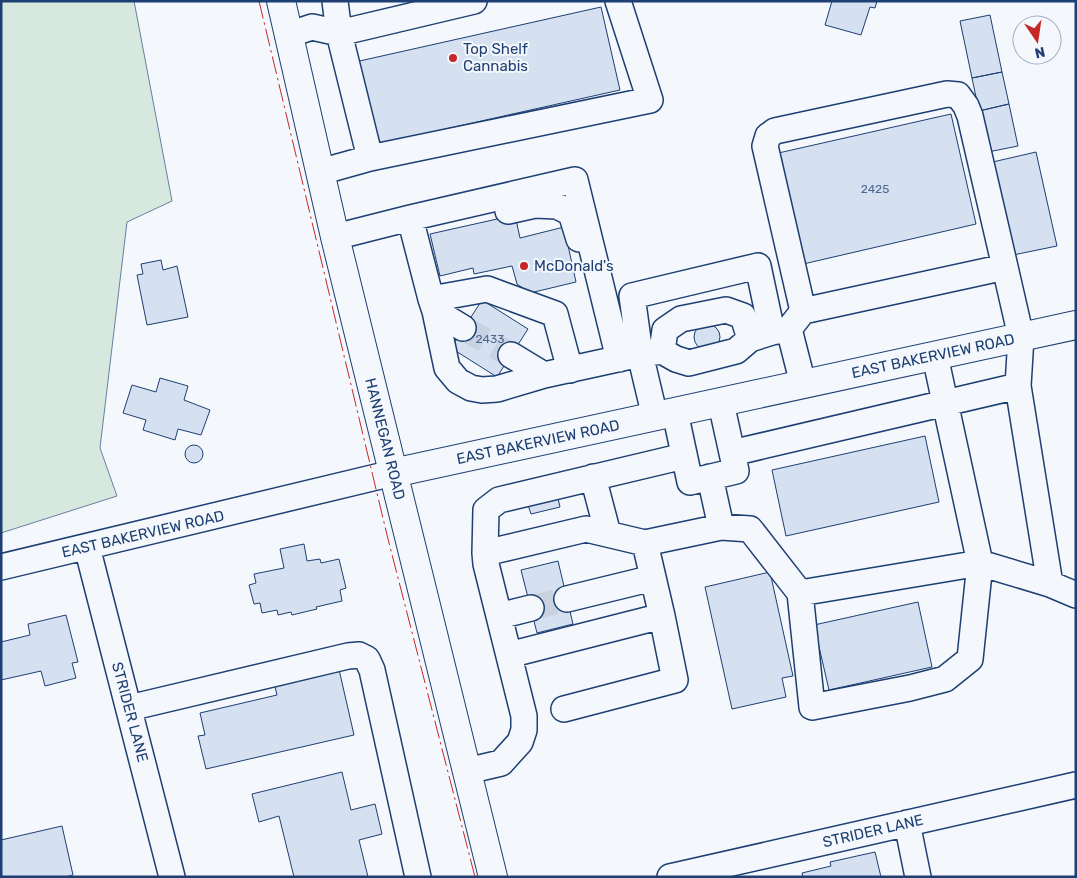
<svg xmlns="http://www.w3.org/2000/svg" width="1077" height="878" font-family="Rubik,sans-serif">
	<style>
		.green { fill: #d7e8df; stroke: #687fa3 }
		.building { fill: #d5e0f0; stroke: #1d3f73 }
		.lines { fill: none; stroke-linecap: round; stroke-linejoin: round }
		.minor-tunnel { stroke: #c9d2e0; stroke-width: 25; stroke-dasharray: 25 12; stroke-linecap: butt }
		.minor-casing { stroke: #1d3f73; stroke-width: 28 }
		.major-casing { stroke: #1d3f73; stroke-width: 30 }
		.minor { stroke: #f4f7fb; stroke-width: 25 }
		.major { stroke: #f4f7fb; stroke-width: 28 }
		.power { stroke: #c62828; stroke-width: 1; stroke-dasharray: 18 4 2.5 4; stroke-linecap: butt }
		.poi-dot { fill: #c62828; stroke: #f4f7fb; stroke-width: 2 }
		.labels { text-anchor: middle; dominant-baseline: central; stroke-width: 4; stroke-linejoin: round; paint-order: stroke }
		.number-label { font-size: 12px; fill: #4b6792 }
		.poi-label { font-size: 15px; fill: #1d3f73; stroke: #f4f7fb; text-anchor: start }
		.street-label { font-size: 15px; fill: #1d3f73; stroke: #f4f7fb }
	</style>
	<rect width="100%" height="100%" fill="#f4f7fb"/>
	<!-- green -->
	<path class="green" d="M1 1H134L172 201 127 222 100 448 117 496 1 533Z"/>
	<!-- building -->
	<path class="building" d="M832 1H877L875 8 870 7 861 35 825 25Z
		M601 7 620 90 374 145 355 62Z
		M990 15 1002 72 972 78 960 21Z
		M1002 72 1009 104 979 111 972 78Z
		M1009 104 1018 146 988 152 979 111Z
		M951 114 976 224 799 265 774 154Z
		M1036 152 1057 246 1013 255 984 164Z
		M515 215 520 238 564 227 576 282 530 293 517 284 512 266 474 274 473 268 440 276 430 234Z
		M161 260 163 270 177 266 188 317 147 325 137 275 143 274 141 264Z
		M482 300 528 329 497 377 451 348Z
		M694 337a13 13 0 1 1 26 0a13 13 0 1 1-26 0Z
		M160 378 188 386 184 400 210 410 201 435 178 429 175 440 143 430 146 420 123 413 132 385 156 392Z
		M925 436 939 502 786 536 772 470Z
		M185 454a9 9 0 1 1 18 0a9 9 0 1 1-18 0Z
		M557 494 560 507 531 514 527 502Z
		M304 544 307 561 320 559 321 563 339 559 346 588 340 590 342 601 316 607 317 609 292 615 291 612 278 615 277 610 262 613 260 603 254 604 249 585 256 583 254 574 284 568 280 549Z
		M558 561 573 624 537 633 521 570Z
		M770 572 793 676 782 678 786 697 732 709 705 587Z
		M918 602 932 667 829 690 814 625Z
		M66 615 78 662 72 663 76 678 45 686 41 671 1 680V642L30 635 28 624Z
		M338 665 354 735 206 769 198 736 205 735 200 713 277 695 273 679Z
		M342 772 351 810 375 804 382 834 359 840 368 877H294L279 816 259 822 252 794Z
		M62 826 73 875 65 877H1V840Z
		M875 852 881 877H803L802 873 831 866 830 862Z"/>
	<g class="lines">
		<!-- minor-tunnel -->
		<path class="minor-tunnel" d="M463 328 511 355
			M531 608 567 599"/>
		<!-- minor casing -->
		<g class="minor-casing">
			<path id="minor" d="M335 1 339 33 474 1
				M288 35 312 27 339 33 370 158 320 172
				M370 158 650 100 618 1
				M508 211 535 205 557 206 571 213 579 239
				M410 218 431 299 435 311 447 368 458 381 471 388 482 390 497 389 544 375 640 354 655 417
				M335 237 410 218 575 180 619 359
				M431 299 487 289 555 314 570 370
				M435 311 463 328
				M803 311 765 146 768 136 775 131 947 94 958 95 966 106 970 116 1005 267
				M789 329 803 311 1005 267 1021 337 1018 386 1050 584 980 563 970 659 945 679 910 688 812 707 800 593
				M772 332 758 266 632 296 640 354 662 351 676 359 689 363 736 351 750 339 772 332 789 329 803 384
				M662 351 665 330 681 319 726 310 743 316 750 339
				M511 355 544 375
				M675 412 690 482 736 471 721 403
				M732 453 1018 386
				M593 477 608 534
				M710 477 721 527
				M87 547 172 877
				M485 553 486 510 499 500 684 456
				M1 567 393 473
				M1050 584 1076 595
				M567 599 653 578
				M499 616 531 608
				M509 655 662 616
				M129 708 348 656 359 655 367 659 372 670 418 877
				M564 709 675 680 662 616 645 543
				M467 771 501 763 520 742 524 730V716L486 564 485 553 586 529 645 543 721 527 750 529 800 593 980 563 935 356
				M907 823 918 877
				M670 877 1076 785"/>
		</g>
		<!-- major casing -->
		<g class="major-casing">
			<path id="major" d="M281 1 335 237 493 877
				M393 473 1076 325"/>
		</g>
		<!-- minor -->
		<use href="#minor" class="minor"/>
		<!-- major -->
		<use href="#major" class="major"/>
		<!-- power -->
		<path class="power" d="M259 1 388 539 475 877"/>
	</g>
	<!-- markers -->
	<g class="poi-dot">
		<circle cx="453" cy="58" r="5"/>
		<circle cx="524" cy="266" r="5"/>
	</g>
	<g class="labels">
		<!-- number labels -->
		<g class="number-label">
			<text x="875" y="189">2425</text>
			<text x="490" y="339">2433</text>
		</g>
		<!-- poi labels -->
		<g class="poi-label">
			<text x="463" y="49">Top Shelf<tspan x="463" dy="17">Cannabis</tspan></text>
			<text x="534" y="266">McDonald's</text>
		</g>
		<!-- street labels -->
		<g class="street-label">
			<text transform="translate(933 356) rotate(-12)">EAST BAKERVIEW ROAD</text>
			<text transform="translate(385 439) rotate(76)">HANNEGAN ROAD</text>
			<text transform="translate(538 442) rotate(-12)">EAST BAKERVIEW ROAD</text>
			<text transform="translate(143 534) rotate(-13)">EAST BAKERVIEW ROAD</text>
			<text transform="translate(130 712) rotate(75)">STRIDER LANE</text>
			<text transform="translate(873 831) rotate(-13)">STRIDER LANE</text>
		</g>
	</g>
	<!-- border -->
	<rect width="1077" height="878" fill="none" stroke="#1d3f73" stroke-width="5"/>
	<!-- north arrow -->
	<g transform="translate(1037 40) rotate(167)"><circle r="24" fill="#f4f7fb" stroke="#9eadc5"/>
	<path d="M0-4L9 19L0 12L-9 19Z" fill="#c62828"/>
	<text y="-8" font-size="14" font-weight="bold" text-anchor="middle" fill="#1d3f73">N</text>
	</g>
</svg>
